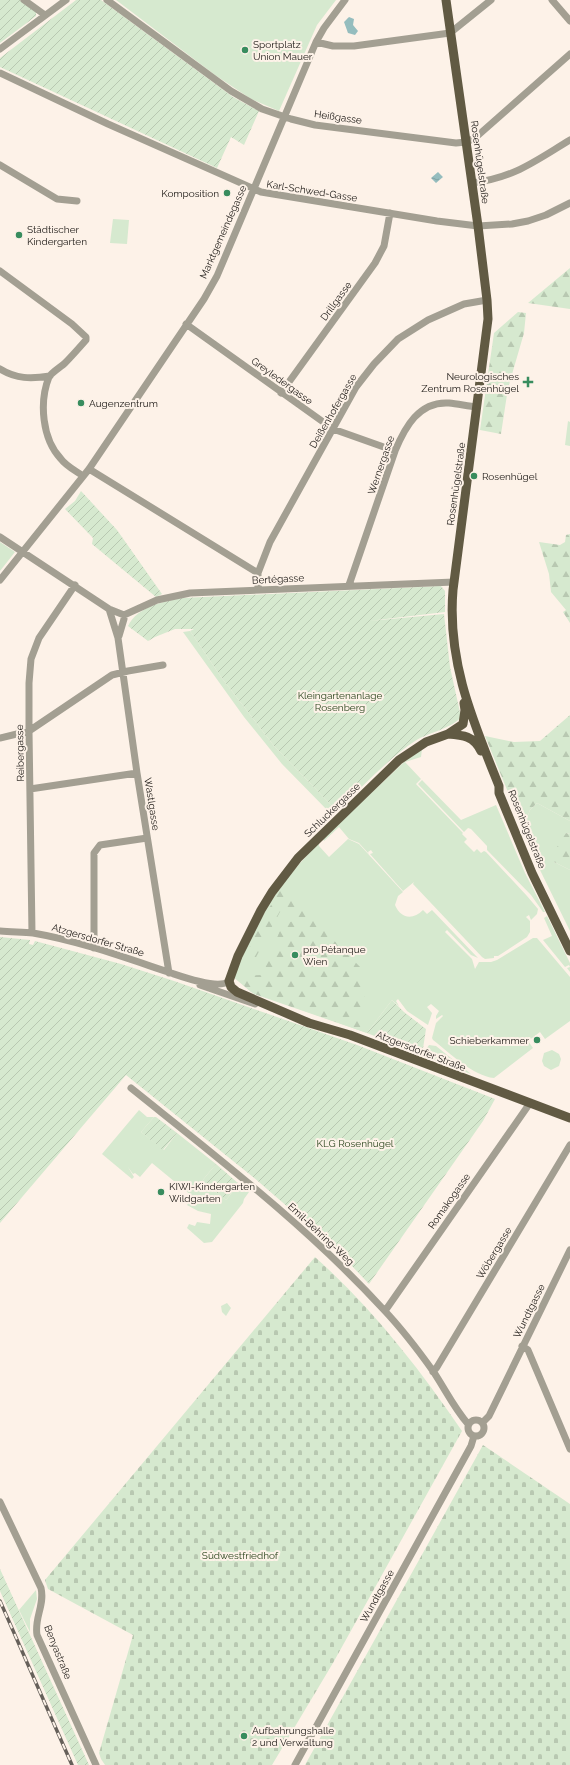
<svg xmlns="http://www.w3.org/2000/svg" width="570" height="1765" font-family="Raleway,sans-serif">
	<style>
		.green { fill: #d6e9cf }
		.forest { fill: url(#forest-firs) }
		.cemetery { fill: url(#cemetery-stones) }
		.garden { fill: url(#garden-furrows) }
		.water { fill: url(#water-ripples) }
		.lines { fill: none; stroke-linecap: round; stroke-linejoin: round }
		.minor { stroke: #a39f92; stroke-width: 7 }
		.major { stroke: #615a43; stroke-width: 9 }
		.rail-casing { stroke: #66605a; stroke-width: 3.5 }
		.rail { stroke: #fdf2e8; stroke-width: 2; stroke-dasharray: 6; stroke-linecap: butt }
		.poi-dot { fill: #388c5e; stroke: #fdf2e8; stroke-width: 1.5 }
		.labels { text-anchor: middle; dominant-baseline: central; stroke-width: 4; stroke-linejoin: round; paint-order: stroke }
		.poi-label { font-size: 10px; fill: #24201c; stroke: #fdf2e8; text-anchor: start }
		.street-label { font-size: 10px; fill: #24201c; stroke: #fdf2e8 }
		.park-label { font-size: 10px; fill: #2b451d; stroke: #fdf2e8 }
	</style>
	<defs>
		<pattern id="forest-firs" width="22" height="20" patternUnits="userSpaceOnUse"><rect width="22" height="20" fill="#d6e9cf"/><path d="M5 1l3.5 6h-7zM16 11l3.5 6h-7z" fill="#b8c8b1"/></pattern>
		<pattern id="cemetery-stones" width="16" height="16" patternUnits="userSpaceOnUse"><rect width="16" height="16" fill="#d6e9cf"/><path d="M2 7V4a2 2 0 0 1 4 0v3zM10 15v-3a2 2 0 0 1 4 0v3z" fill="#b8c8b1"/></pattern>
		<pattern id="garden-furrows" width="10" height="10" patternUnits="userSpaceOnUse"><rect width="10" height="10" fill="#d6e9cf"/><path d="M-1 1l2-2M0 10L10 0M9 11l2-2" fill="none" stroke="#b8c8b1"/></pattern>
		<pattern id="water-ripples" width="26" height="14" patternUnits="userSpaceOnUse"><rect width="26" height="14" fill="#95bdbe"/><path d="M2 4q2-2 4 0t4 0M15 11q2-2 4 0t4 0" fill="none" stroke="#80a2a3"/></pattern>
	</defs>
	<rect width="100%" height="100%" fill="#fdf2e8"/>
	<!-- green -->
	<path class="green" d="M116 0H336L317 25 279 111 251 99 215 75Z
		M113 219 129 220 127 244 110 243Z
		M568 421 570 422V446L565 445Z
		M0 542 15 552 0 571Z
		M190 631 221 677 274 746 337 811 332 815 282 764 244 717 183 632Z
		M422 749 421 757 405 762 421 779 416 784 463 833 462 834 467 839 464 842 474 852 477 849 481 853 484 851 486 852 527 896 538 909 537 914 531 920 529 915 526 917 530 921V932L527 937 498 956H494V958L485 959 482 957 413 884 414 882 403 891 370 854 373 853 371 850 368 852 369 854 359 843 349 839 339 827 324 841 323 839 404 762Z
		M422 780 461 820 496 805 525 873 545 912H543L531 895 487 850V846L471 829 468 828 464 832 418 784Z
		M537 803 570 821V834L566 833 554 862 570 870V931L539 868 545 865 527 818 530 810Z
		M348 839 359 844 403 892 398 896 395 905C401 919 413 920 423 910L427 914 432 910 478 958 471 955 447 930 445 932 472 959 475 969 479 962H491L497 960 533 938H537L570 977V1021L545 1039 540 1032 528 1041 533 1048 494 1078C473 1076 450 1053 433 1040L432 1038 436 1023 443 1016 442 1015 436 1019V1016L439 1011 431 1004 427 1007 432 1013 428 1025 407 1011 398 999 396 1001 399 1006 392 1000 367 1033 251 992 232 976C245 952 256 926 270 903 284 881 301 861 319 843V846L329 857Z
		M547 916 570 963V972L567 968 570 967 569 965 565 967 543 940 552 936 544 918Z
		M429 1045 436 1046 471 1074 422 1055Z
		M552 1050 559 1054 561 1059 559 1066 551 1070 544 1066 542 1061 544 1053Z
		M139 1110 147 1117H154L141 1132 164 1150 177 1133 216 1164 202 1181 226 1200 239 1184 249 1192 244 1199 243 1203 212 1242 204 1243 187 1228 189 1224 195 1226 197 1222 210 1224 211 1214 198 1211 187 1205 192 1199 190 1198 192 1196 152 1163 140 1177 135 1173 133 1174 128 1167 134 1177 132 1179 102 1154Z
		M227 1303 231 1308 226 1316 222 1312 221 1306Z
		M36 1590 37 1599 30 1619V1632L19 1610Z"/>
	<!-- forest -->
	<path class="forest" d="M570 268V309L528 303Z
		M518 312 526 313 524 333 508 388 501 434 480 430 494 333Z
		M570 534V623L563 612 566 610 551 592 549 574 539 542 560 545 565 542 566 535Z
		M570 715V821L537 803 530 810 527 818 545 865 539 868 485 736 514 742 540 741Z
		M566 833 570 834V870L554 862 552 855Z
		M282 887 362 969 365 1000 364 1013 361 1019 360 1026 367 1033 254 994 243 985 240 976 262 975 283 923 301 920 288 909 281 910 255 959 245 957 263 918Z"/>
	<!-- cemetery -->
	<path class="cemetery" d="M315 1257C372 1308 419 1368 462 1431L333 1663 272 1765H105L101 1759 99 1753 133 1635 48 1589 45 1580Z
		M483 1445 570 1504V1765H305Z"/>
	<!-- garden -->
	<path class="garden" d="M0 0H20L36 12V16L0 43Z
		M76 0H101L233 97 259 111 244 145 231 137 217 168 0 67V58Z
		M81 491 117 530 162 594 156 597 92 544 93 538 65 509 75 501Z
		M441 586 445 591V612L369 621 444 614 450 667 461 717C453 728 427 733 415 741 386 760 362 788 337 811L274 746 221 677 190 631 194 629H175L155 637 148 641 128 626C138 606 163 602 182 598Z
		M0 937 30 940 29 944 33 945 35 941 121 964 174 981 357 1045 495 1099 483 1121 369 1284 334 1247 253 1177 126 1075 0 1223Z
		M392 1000 404 1012 426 1029 422 1055 367 1033Z
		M154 1117H156L177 1133 163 1150 141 1132Z
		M216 1164 239 1184 226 1200 202 1181Z
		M0 1569 89 1765H78L0 1591Z"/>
	<!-- water -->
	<path class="water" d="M349 17 354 19 353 25 358 31 355 35 348 33 344 22Z
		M438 172 443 177 436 183 431 178Z"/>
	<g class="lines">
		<!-- minor -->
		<path class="minor" d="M24 0 45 15
			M107 0 231 91 262 109 291 119 315 125 456 143 466 142 475 138 570 54
			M552 0 570 21
			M316 42 333 46H354L450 33 491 0
			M0 49 66 0
			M0 73 108 124 261 192 437 221 478 226 512 224 528 221 546 215 570 203
			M0 165 57 199 77 201
			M472 183C514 178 535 161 570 140
			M0 271 72 324 86 337V340C79 348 72 356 65 363 61 367 52 372 49 377 39 402 42 439 61 459 66 466 76 471 83 476
			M186 324 333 429 395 451
			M0 369C16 379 31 379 50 376
			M281 393 375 263 384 246 390 213
			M89 469 258 573
			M0 537 109 609 124 615 157 600 190 593 454 582
			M0 580 89 469 204 299 217 276 316 42 324 28 345 0
			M349 585 395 451C405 427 419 401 449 403 458 404 468 406 477 407
			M258 590V573L270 542 356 387 374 364 398 339 428 320 464 304 487 300
			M109 609 118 638 137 773 169 973
			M119 636 124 619V615
			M0 738 29 731 112 675 128 671 163 665
			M30 789 137 773
			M0 931C11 932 23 932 33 933 80 941 126 958 171 973 183 977 219 990 229 981
			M32 933 29 731V683L31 659 39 638 75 585
			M94 948V853L100 845 147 838
			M200 985 255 1004
			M131 1088C218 1158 308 1227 384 1310 401 1328 418 1350 433 1371 445 1389 454 1408 468 1424
			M385 1311 530 1103
			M522 1346 528 1350 570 1449
			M433 1372 437 1367 570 1145
			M468 1428a8 8 0 1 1 16 0a8 8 0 1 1-16 0Z
			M483 1422 489 1416 570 1250
			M0 1502 41 1588C45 1605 34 1618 37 1635L96 1765
			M295 1765 471 1446 474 1436"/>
		<!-- major -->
		<path class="major" d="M446 0 478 226 487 300 488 319 453 590C447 662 473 721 499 786V793L532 873 570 951
			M464 703 465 710 463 724 448 734 426 742 399 760 298 858 272 892 261 910 238 956 229 981 231 987 237 992 309 1023 350 1035 570 1118
			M448 734C463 735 474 736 481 751"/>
		<!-- rail casing -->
		<g class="rail-casing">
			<path id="rail" d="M0 1601 72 1765"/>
		</g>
		<!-- rail -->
		<use href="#rail" class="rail"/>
	</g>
	<!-- markers -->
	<g class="poi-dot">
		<circle cx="245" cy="50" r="4"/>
		<circle cx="227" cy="193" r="4"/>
		<circle cx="19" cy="235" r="4"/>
		<path d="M526 376h4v4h4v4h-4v4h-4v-4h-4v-4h4z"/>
		<circle cx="81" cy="403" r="4"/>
		<circle cx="474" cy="476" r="4"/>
		<circle cx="295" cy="955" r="4"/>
		<circle cx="537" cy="1040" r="4"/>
		<circle cx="161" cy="1192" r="4"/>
		<circle cx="244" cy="1736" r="4"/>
	</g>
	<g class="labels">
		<!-- poi labels -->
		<g class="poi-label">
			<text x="253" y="44">Sportplatz<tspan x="253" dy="12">Union Mauer</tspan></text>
			<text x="219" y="193" text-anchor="end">Komposition</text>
			<text x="27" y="229">Städtischer<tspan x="27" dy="12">Kindergarten</tspan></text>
			<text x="519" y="376" text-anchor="end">Neurologisches<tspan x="519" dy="12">Zentrum Rosenhügel</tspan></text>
			<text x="89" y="403">Augenzentrum</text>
			<text x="482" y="476">Rosenhügel</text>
			<text x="303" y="949">pro Pétanque<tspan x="303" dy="12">Wien</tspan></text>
			<text x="529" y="1040" text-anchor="end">Schieberkammer</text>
			<text x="169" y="1186">KIWI-Kindergarten<tspan x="169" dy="12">Wildgarten</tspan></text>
			<text x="252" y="1730">Aufbahrungshalle<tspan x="252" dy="12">2 und Verwaltung</tspan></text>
		</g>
		<!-- street labels -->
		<g class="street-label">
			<text transform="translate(338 117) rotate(8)">Heißgasse</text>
			<text transform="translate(480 162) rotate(82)">Rosenhügelstraße</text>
			<text transform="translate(312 191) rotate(9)">Karl-Schwed-Gasse</text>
			<text transform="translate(223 232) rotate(-66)">Marktgemeindegasse</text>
			<text transform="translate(336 301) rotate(-54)">Drillgasse</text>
			<text transform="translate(282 381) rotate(36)">Greyledergasse</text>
			<text transform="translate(333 411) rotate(-60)">Deißenhofergasse</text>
			<text transform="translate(381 465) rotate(-71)">Wernergasse</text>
			<text transform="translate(456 484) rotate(-82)">Rosenhügelstraße</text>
			<text transform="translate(278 579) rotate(-3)">Bertégasse</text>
			<text transform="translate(20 753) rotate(-91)">Reibergasse</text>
			<text transform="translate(152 804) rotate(81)">Wastlgasse</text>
			<text transform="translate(332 810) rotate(-44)">Schluckergasse</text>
			<text transform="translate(527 829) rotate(68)">Rosenhügelstraße</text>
			<text transform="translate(98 940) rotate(16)">Atzgersdorfer Straße</text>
			<text transform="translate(421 1051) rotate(21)">Atzgersdorfer Straße</text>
			<text transform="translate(449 1201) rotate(-55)">Romakogasse</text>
			<text transform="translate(321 1234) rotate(43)">Emil-Behring-Weg</text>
			<text transform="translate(494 1253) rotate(-59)">Wöbergasse</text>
			<text transform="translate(529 1311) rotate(-64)">Wundtgasse</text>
			<text transform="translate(377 1596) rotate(-61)">Wundtgasse</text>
			<text transform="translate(58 1652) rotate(68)">Benyastraße</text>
		</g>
		<!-- park labels -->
		<g class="park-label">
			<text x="340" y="695">Kleingartenanlage<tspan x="340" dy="12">Rosenberg</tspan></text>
			<text x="355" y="1143">KLG Rosenhügel</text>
			<text x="240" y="1555">Südwestfriedhof</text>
		</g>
	</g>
</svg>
